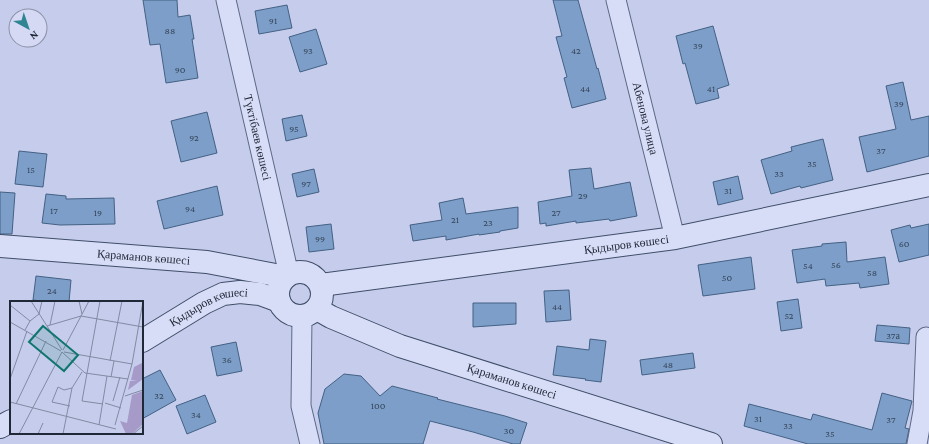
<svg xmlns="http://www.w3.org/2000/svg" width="929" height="444" font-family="'Crimson Pro',serif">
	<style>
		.building { fill: #7d9ec8; stroke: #436184 }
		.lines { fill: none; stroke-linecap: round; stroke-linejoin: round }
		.street-casing { stroke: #5c6a86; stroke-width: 21 }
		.secondary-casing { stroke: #3f4e68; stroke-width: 24 }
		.street { stroke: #d8ddf7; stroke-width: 19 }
		.secondary { stroke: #d8ddf7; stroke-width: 22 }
		.labels { text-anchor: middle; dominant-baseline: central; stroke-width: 3.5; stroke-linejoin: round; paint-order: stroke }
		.number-label { font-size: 10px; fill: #36465b }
		.street-label { font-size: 12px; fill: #1f2837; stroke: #d5d9f4 }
		.inset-road { fill: none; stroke: #838aa4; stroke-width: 1 }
		.view { fill: #0f766e; fill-opacity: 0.15; stroke: #0f766e; stroke-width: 2 }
		.inset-edge { fill: none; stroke: #1f2837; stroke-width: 2 }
	</style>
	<rect width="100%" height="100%" fill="#c6ccec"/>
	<!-- building -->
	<path class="building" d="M143 0H177L178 17 190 15 194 39H192L198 78 166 83 160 44 150 45Z
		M553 0H578L597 69 598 68 606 99 572 108 564 78 567 77 556 37 562 36Z
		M287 5 292 28 259 34 255 11Z
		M713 26 729 85 717 89 719 98 696 104 685 63 683 64 676 36Z
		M316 29 327 64 300 72 289 37Z
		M903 82 911 120 929 116V156L867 172 859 137 896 129 886 86Z
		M207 112 217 153 181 162 171 121Z
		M302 115 307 136 286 141 282 119Z
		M823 139 833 180 801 188 800 186 771 194 761 160 792 151 791 147Z
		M19 151 47 154 43 187 15 184Z
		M591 168 594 189 630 182 637 216 610 221 609 219 576 223V221L546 226V223L540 224 538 202 572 196 569 170Z
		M314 169 319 192 297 197 292 174Z
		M738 176 743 199 718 205 713 182Z
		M217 186 223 215 164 229 157 201Z
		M0 192 15 193 12 234H0Z
		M46 194 66 196V199L114 198 115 224 60 225 42 223Z
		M463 198 466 214 518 207V228L500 231V232L479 235V234L446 240V236L413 241 410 225 442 220 439 203Z
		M331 224 334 249 309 252 306 227Z
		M929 224V255L899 262 891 230 910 225 911 228Z
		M846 242 847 262 885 257 889 284 860 288 859 283 826 286 825 279 797 283 792 250 822 246V244Z
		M751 257 755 289 703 296 698 265Z
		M36 276 71 280 69 302H50L33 300Z
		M569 290 571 320 546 322 544 291Z
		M798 299 802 328 781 331 777 302Z
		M473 303H516V324L473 327Z
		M877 325 910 328 909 344 875 341Z
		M590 339 606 341 601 382 585 380 586 379 553 375 557 346 589 350Z
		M236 342 242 371 217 376 211 347Z
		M693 353 695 368 642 375 640 360Z
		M160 370 176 400 142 419V379Z
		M344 374 361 376 380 396 392 386 438 398 437 399 505 416 527 423 520 444H513L473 432 430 421 423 444H324L318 413 325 389Z
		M882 393 912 401 905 428 909 429 906 444H808L744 426 749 404 811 420 813 414 872 430Z
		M205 395 216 422 187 434 176 406Z"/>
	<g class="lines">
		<!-- street casing -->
		<g class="street-casing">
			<g id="street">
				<path id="s1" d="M226 0 289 275"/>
				<path id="s2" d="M616 0 675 238"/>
				<path d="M302 316 301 406 310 444"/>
				<path d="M917 444 923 411 926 337"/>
			</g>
		</g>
		<!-- secondary casing -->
		<g class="secondary-casing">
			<g id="secondary">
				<path id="s3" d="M0 246 207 262 286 277"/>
				<circle cx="300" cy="294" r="22"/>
				<path id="s4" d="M321 285 675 238 929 185"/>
				<path id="s5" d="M317 309 331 317 400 346 711 444"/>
				<path id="s6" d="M142 341 204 303 223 294 240 292 260 294 279 301"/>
				<path d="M0 427 11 421"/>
			</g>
		</g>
		<!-- street -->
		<use href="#street" class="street"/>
		<!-- secondary -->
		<use href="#secondary" class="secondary"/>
	</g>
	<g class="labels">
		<!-- number labels -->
		<g class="number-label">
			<text x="273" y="20">91</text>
			<text x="170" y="30">88</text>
			<text x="698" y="45">39</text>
			<text x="308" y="50">93</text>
			<text x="576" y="50">42</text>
			<text x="180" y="69">90</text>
			<text x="585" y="88">44</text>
			<text x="711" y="88">41</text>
			<text x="899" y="103">39</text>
			<text x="294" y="128">95</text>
			<text x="194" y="137">92</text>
			<text x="881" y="150">37</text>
			<text x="812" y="163">35</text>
			<text x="31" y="169">15</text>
			<text x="779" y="173">33</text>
			<text x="306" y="183">97</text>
			<text x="728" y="190">31</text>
			<text x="583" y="195">29</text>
			<text x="190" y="208">94</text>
			<text x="54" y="210">17</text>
			<text x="98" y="212">19</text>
			<text x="556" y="212">27</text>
			<text x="455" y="219">21</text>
			<text x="488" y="222">23</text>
			<text x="320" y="238">99</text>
			<text x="904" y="243">60</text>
			<text x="836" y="264">56</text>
			<text x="808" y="265">54</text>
			<text x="872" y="272">58</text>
			<text x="727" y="277">50</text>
			<text x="52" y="290">24</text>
			<text x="557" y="306">44</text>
			<text x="789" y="315">52</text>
			<text x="893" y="335">37а</text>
			<text x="227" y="359">36</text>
			<text x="668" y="364">48</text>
			<text x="159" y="395">32</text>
			<text x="378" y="405">100</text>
			<text x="196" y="414">34</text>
			<text x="758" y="418">31</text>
			<text x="891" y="419">37</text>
			<text x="788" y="425">33</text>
			<text x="509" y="430">30</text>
			<text x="830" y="433">35</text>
		</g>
		<!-- street labels -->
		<g class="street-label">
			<text stroke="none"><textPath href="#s2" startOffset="122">Абенова улица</textPath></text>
			<text stroke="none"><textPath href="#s1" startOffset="141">Түктібаев көшесі</textPath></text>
			<text stroke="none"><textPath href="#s4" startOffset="308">Қыдыров көшесі</textPath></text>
			<text stroke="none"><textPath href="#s3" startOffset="144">Қараманов көшесі</textPath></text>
			<text stroke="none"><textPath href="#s6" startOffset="76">Қыдыров көшесі</textPath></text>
			<text stroke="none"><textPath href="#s5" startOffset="208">Қараманов көшесі</textPath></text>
		</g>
	</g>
	<!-- overview -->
	<g transform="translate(10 301)">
		<rect width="133" height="133" fill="#c6ccec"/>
		<path d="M132 62 133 78 118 89 120 80H127L121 79 124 66ZM133 90V123L122 133H116L110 120 117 122 122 94Z" fill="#a69ac9"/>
		<path class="inset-road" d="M21 0 37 25 71 15 133 26M69 0 72 13M90 0 72 100 93 103M0 4 20 20M0 21 51 50M40 24 45 0M37 25 52 49M15 29 20 20 29 13 32 0M53 49 79 0M52 51 75 72 118 78M54 51 122 63M100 60 112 0M101 76 104 60M0 78 17 30M115 95 133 89M103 100 110 76M0 101 106 128M95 102 111 107M6 103 36 40M60 105 42 101 48 86 54 89 62 87M89 124 97 75M105 124 122 63 133 0M9 133 52 51M28 133 33 122M53 133 62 87 72 71M123 133 133 125"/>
		<path class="view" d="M33 25 68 54 54 70 19 41Z"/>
		<rect width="133" height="133" class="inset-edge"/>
	</g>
	<!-- north arrow -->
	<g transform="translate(28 28) rotate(140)"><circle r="19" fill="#d5d9f4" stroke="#8c92a8"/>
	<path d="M0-3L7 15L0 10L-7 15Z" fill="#308592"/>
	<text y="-6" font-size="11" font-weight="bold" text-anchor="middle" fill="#1f2837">N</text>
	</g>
</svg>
